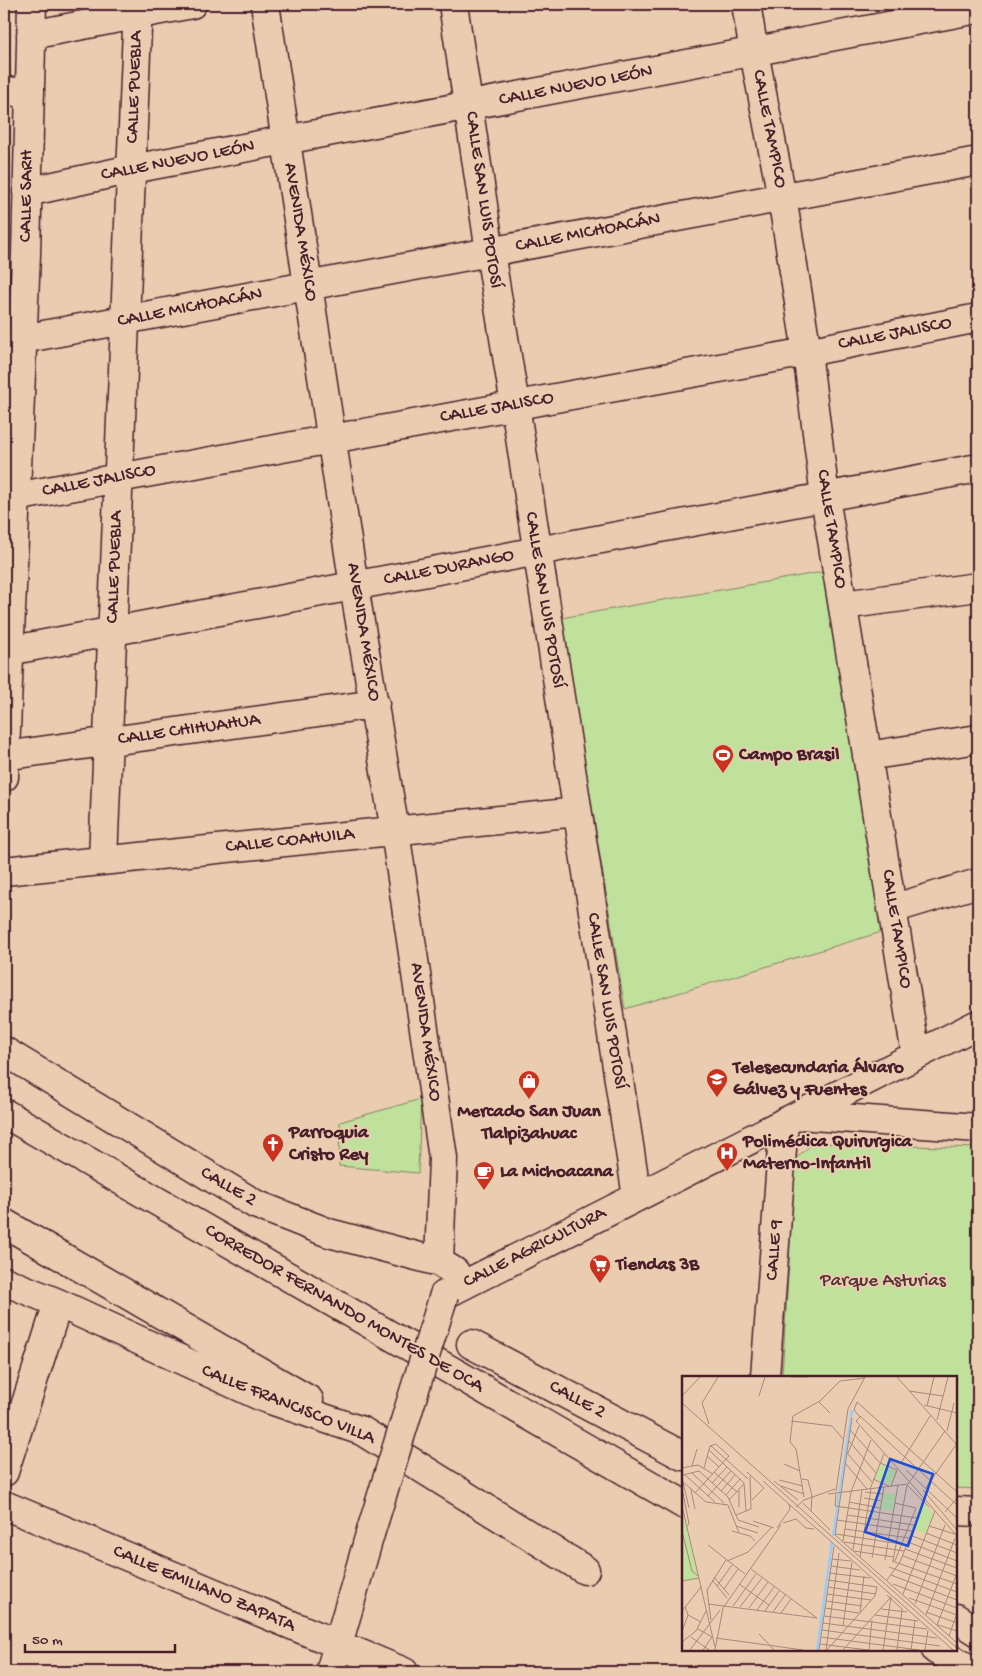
<svg xmlns="http://www.w3.org/2000/svg" width="982" height="1676" font-family="'Gochi Hand',sans-serif">
	<style>
		.green { fill: #bfe19b; stroke: #848063 }
		.lines { fill: none; stroke-linecap: round; stroke-linejoin: round }
		.minor-casing { stroke: #4a1f2b; stroke-width: 31 }
		.minor { stroke: #eacdb1; stroke-width: 28 }
		.minor-bridge-casing { stroke: #4a1f2b; stroke-width: 31; stroke-linecap: butt }
		.minor-bridge { stroke: #eacdb1; stroke-width: 28 }
		.labels { text-anchor: middle; dominant-baseline: central; stroke-width: 4; stroke-linejoin: round; paint-order: stroke }
		.street-label { font-size: 19px; fill: #4a1f2b; stroke: #eacdb1 }
		.poi-label { font-size: 19px; font-weight: bold; fill: #4a1f2b; stroke: #eacdb1; text-anchor: start }
		.park-label { font-size: 19px; fill: #563236; stroke: #eacdb1 }
		.inset-river { fill: none; stroke: #9bccf8; stroke-width: 2.5 }
		.inset-road { fill: none; stroke: #aa877b; stroke-width: 1 }
		.view { fill: #1d4ed8; fill-opacity: 0.15; stroke: #1d4ed8; stroke-width: 2.5 }
		.inset-edge { fill: none; stroke: #4a1f2b; stroke-width: 2.5 }
	</style>
	<rect width="100%" height="100%" fill="#eacdb1"/>
	<filter id="ink" filterUnits="userSpaceOnUse"><feTurbulence type="fractalNoise" baseFrequency=".02" numOctaves="2"/><feDisplacementMap in="SourceGraphic" scale="10" xChannelSelector="R" yChannelSelector="G"/><feConvolveMatrix kernelMatrix="1 2 1 2 8 2 1 2 1" color-interpolation-filters="sRGB"/></filter>
	<g filter="url(#ink)">
		<!-- green -->
		<path class="green" d="M828 571 885 931 625 1009 561 618Z
			M421 1099 418 1173 339 1166 340 1122Z
			M813 1143 978 1148V1489L956 1488V1377H782L795 1159Z"/>
		<g class="lines">
			<!-- minor casing -->
			<g class="minor-casing">
				<path id="minor" d="M265 4 354 586 395 831 443 1158 439 1262
					M453 4 490 252 515 405 637 1197
					M746 4 754 52 782 197 807 352 825 497 916 1055
					M31 35 192 4
					M4 91 30 93
					M27 192 132 169 978 9
					M22 339 978 161
					M15 497 807 352 978 318
					M843 605 978 587
					M8 651 978 468
					M4 756 375 704
					M867 756 978 739
					M4 777 26 254 32 4
					M103 860 138 4
					M4 871 577 812
					M892 909 978 883
					M4 1051 255 1204 329 1233 439 1262 455 1272
					M4 1113 683 1504
					M799 1115 978 1128
					M4 1223 309 1400
					M4 1281 58 1303 262 1397 362 1431 585 1570
					M444 1295 978 1024
					M471 1344 683 1456
					M765 1377 784 1122
					M4 1472 58 1303
					M4 1505 404 1672
					M956 1511 978 1512
					M956 1618 978 1632
					M936 1650 975 1672
					M330 1672 370 1534"/>
			</g>
			<!-- minor -->
			<use href="#minor" class="minor"/>
			<!-- minor-bridge casing -->
			<g class="minor-bridge-casing">
				<path id="minor-bridge" d="M370 1534 444 1295"/>
			</g>
			<!-- minor-bridge -->
			<use href="#minor-bridge" class="minor-bridge"/>
		</g>
	</g>
	<!-- icons -->
	<defs>
		<g id="stadium-pin" transform="scale(1.125)"><path d="M0 17L-7.5 6A9.5 9.5 0 1 1 7.5 6Z" fill="#c8321e" stroke="#eacdb1"/><path d="M0-5a6.5 5 0 1 0 0 10a6.5 5 0 1 0 0-10ZM-3.5-1.8h7v3.6h-7Z" fill="#fff"/></g>
		<g id="school-pin" transform="scale(1.125)"><path d="M0 17L-7.5 6A9.5 9.5 0 1 1 7.5 6Z" fill="#c8321e" stroke="#eacdb1"/><path d="M0-5L7-2L0 1L-7-2ZM-4 1L0 2.5L4 1V4Q0 6-4 4Z" fill="#fff"/></g>
		<g id="shop-pin" transform="scale(1.125)"><path d="M0 17L-7.5 6A9.5 9.5 0 1 1 7.5 6Z" fill="#c8321e" stroke="#eacdb1"/><path d="M-5-2.5h2.3a2.7 3.5 0 0 1 5.4 0H5L5.5 6h-11ZM-1.5-2.5h3a1.5 2.3 0 0 0-3 0Z" fill="#fff"/></g>
		<g id="church-pin" transform="scale(1.125)"><path d="M0 17L-7.5 6A9.5 9.5 0 1 1 7.5 6Z" fill="#c8321e" stroke="#eacdb1"/><path d="M-1.2-6h2.4v3.5h3.3v2.4h-3.3V6h-2.4V-.1h-3.3v-2.4h3.3Z" fill="#fff"/></g>
		<g id="hospital-pin" transform="scale(1.125)"><path d="M0 17L-7.5 6A9.5 9.5 0 1 1 7.5 6Z" fill="#c8321e" stroke="#eacdb1"/><path d="M-5-5h3v3.5h4V-5h3V5h-3V1.5h-4V5h-3Z" fill="#fff"/></g>
		<g id="cafe-pin" transform="scale(1.125)"><path d="M0 17L-7.5 6A9.5 9.5 0 1 1 7.5 6Z" fill="#c8321e" stroke="#eacdb1"/><path d="M-5.5-4.5H6V0H3Q3 3.5 0 3.5H-2.5Q-5.5 3.5-5.5 0ZM3-3.2v2h1.7v-2ZM-6 4.5H4V6H-6Z" fill="#fff"/></g>
		<g id="supermarket-pin" transform="scale(1.125)"><path d="M0 17L-7.5 6A9.5 9.5 0 1 1 7.5 6Z" fill="#c8321e" stroke="#eacdb1"/><path d="M-6-5.5h2.5l.6 2H6L4.5 2H-2.5L-4.4-4H-6ZM-1.5 3.2a1.3 1.3 0 1 0 .1 0ZM3 3.2a1.3 1.3 0 1 0 .1 0Z" fill="#fff"/></g>
	</defs>
	<g fill-rule="evenodd">
		<use href="#stadium-pin" x="723" y="755"/>
		<use href="#school-pin" x="717" y="1079"/>
		<use href="#shop-pin" x="529" y="1081"/>
		<use href="#church-pin" x="273" y="1144"/>
		<use href="#hospital-pin" x="727" y="1153"/>
		<use href="#cafe-pin" x="484" y="1172"/>
		<use href="#supermarket-pin" x="600" y="1265"/>
	</g>
	<g class="labels">
		<!-- street labels -->
		<g class="street-label">
			<text transform="translate(576 86) rotate(-11)">CALLE NUEVO LEÓN</text>
			<text transform="translate(135 87) rotate(-88)">CALLE PUEBLA</text>
			<text transform="translate(769 129) rotate(79)">CALLE TAMPICO</text>
			<text transform="translate(178 161) rotate(-11)">CALLE NUEVO LEÓN</text>
			<text transform="translate(27 196) rotate(-89)">CALLE SARH</text>
			<text transform="translate(483 200) rotate(82)">CALLE SAN LUIS POTOSÍ</text>
			<text transform="translate(300 232) rotate(81)">AVENIDA MÉXICO</text>
			<text transform="translate(588 233) rotate(-11)">CALLE MICHOACÁN</text>
			<text transform="translate(190 308) rotate(-11)">CALLE MICHOACÁN</text>
			<text transform="translate(895 334) rotate(-11)">CALLE JALISCO</text>
			<text transform="translate(497 408) rotate(-10)">CALLE JALISCO</text>
			<text transform="translate(99 481) rotate(-11)">CALLE JALISCO</text>
			<text transform="translate(831 529) rotate(81)">CALLE TAMPICO</text>
			<text transform="translate(115 567) rotate(-88)">CALLE PUEBLA</text>
			<text transform="translate(449 568) rotate(-11)">CALLE DURANGO</text>
			<text transform="translate(544 600) rotate(81)">CALLE SAN LUIS POTOSÍ</text>
			<text transform="translate(363 632) rotate(81)">AVENIDA MÉXICO</text>
			<text transform="translate(189 730) rotate(-8)">CALLE CHIHUAHUA</text>
			<text transform="translate(290 841) rotate(-6)">CALLE COAHUILA</text>
			<text transform="translate(896 929) rotate(81)">CALLE TAMPICO</text>
			<text transform="translate(606 1001) rotate(81)">CALLE SAN LUIS POTOSÍ</text>
			<text transform="translate(425 1032) rotate(82)">AVENIDA MÉXICO</text>
			<text transform="translate(228 1187) rotate(30)">CALLE 2</text>
			<text transform="translate(535 1248) rotate(-27)">CALLE AGRICULTURA</text>
			<text transform="translate(775 1250) rotate(-86)">CALLE 9</text>
			<text transform="translate(344 1309) rotate(30)">CORREDOR FERNANDO MONTES DE OCA</text>
			<text transform="translate(577 1400) rotate(28)">CALLE 2</text>
			<text transform="translate(288 1405) rotate(22)">CALLE FRANCISCO VILLA</text>
			<text transform="translate(204 1589) rotate(23)">CALLE EMILIANO ZAPATA</text>
		</g>
		<!-- poi labels -->
		<g class="poi-label">
			<text x="739" y="755">Campo Brasil</text>
			<text x="733" y="1068">Telesecundaria Álvaro<tspan x="733" dy="22">Gálvez y Fuentes</tspan></text>
			<text x="529" y="1112" text-anchor="middle">Mercado San Juan<tspan x="529" dy="22">Tlalpizahuac</tspan></text>
			<text x="289" y="1133">Parroquia<tspan x="289" dy="22">Cristo Rey</tspan></text>
			<text x="743" y="1142">Polimédica Quirurgica<tspan x="743" dy="22">Materno-Infantil</tspan></text>
			<text x="500" y="1172">La Michoacana</text>
			<text x="616" y="1265">Tiendas 3B</text>
		</g>
		<!-- park labels -->
		<g class="park-label">
			<text x="883" y="1281">Parque Asturias</text>
		</g>
	</g>
	<!-- overview -->
	<g transform="translate(682 1376)">
		<rect width="275" height="275" fill="#eacdb1"/>
		<path d="M198 88 214 95 209 108 193 103ZM201 117 214 118 211 135 198 133ZM241 126 251 138 244 158 231 153ZM0 133 16 202 6 206 0 204Z" fill="#bfe19b"/>
		<path class="inset-river" d="M151 160 170 34M135 274 150 166"/>
		<path class="inset-road" d="M109 1H126M215 1 275 69M227 15 261 20M0 20 18 1M77 20 83 1M137 26 148 37M0 27 275 272M242 29 275 37M245 30 252 1M178 40 275 129M170 42 153 159 275 267M255 44 266 1M109 45 150 50 161 63M27 48 20 27 36 1M168 54 198 87 215 94M265 55 272 27M167 65 194 97M29 70 66 103M27 74 62 107 64 135M165 77 190 106M166 77 177 50M25 80 37 91M163 87 185 113M219 87 248 40M102 88 118 95M10 90 15 73M0 92 16 89 31 98M224 94 275 142M32 96 55 116M65 96 82 112 70 124M10 97 42 127M1 99 17 95 46 121 56 144 77 151M3 99 33 126M0 102 7 132M120 103 126 104 130 120 129 135M191 103 207 110M97 104 121 110M81 105 271 274M92 105 116 124M1 106 24 126 46 129M30 107 45 91M225 109 247 131M99 110 122 118M209 110 215 94M188 113 202 78M243 113 274 69M9 114 13 133M57 114V131M241 114 275 154M39 115 53 99M154 115 166 33 183 1M183 116 201 118M275 116 175 26 172 34 178 41 174 45 275 160M1 117 7 148 5 150M13 117 47 80 34 68 28 70 22 92M146 118 226 108 263 55M154 118 153 130 235 142M44 119 58 103M26 120 49 95M122 121 114 73 108 66 111 40 138 25 158 5 183 2M182 122 199 125M47 124 62 108M167 126 198 132M121 127 148 154M213 127 234 132M46 129 57 157M0 130 33 271M114 131 122 124 153 113M263 136 275 122M54 139 69 133 68 100M165 139 232 149M155 144 230 155M71 145 92 152M101 147 114 143 124 152 132 153M54 150 76 157M247 150 273 158M95 152 108 133 107 128M163 153 227 162M0 155 10 195 16 200M50 155 68 160 73 165M244 157 275 169M154 158 225 169M228 159 275 177M161 165 169 116 189 64M162 166 222 175M226 166 275 185M26 169 63 198M223 173 275 192M171 174 180 114M172 175 212 181M221 180 275 200M178 181 189 113M190 182 202 111M150 183 169 185M203 184 216 109M45 185 66 176 90 151M210 185 275 208M211 185 225 109M213 185 234 132M149 190 178 194M207 191 275 216M147 197 188 202M209 199 275 224M32 201 47 219M30 204 45 222M146 204 195 211M205 204 218 186 243 123M0 205 17 202M57 208 87 229M211 208 275 232M35 210 50 189M146 211 194 218M42 213 56 193M145 218 189 224M221 218 253 135M205 219 221 234M227 222 275 239M144 225 180 230M26 228 135 242 69 193M233 228 263 149M51 230 74 198M3 231 6 239 19 246M58 231 80 202M67 232 86 206M143 232 177 237M199 233 225 236M75 234 92 211M0 235 19 211M83 235 97 215M91 236 103 219M178 236 182 200M244 236 275 247M99 237 109 223M193 239 236 245M244 239 273 162M142 240 245 253M29 244 25 214 44 184M141 247 255 262M255 249 275 197M256 249 275 255M161 250 170 186M16 253 30 261M140 254 258 270M0 255 6 239M77 258 92 274M267 260 275 237M9 261 27 274M139 261 237 274M34 262 121 274M0 266 14 255 24 235M138 268 186 274M8 274 38 234M21 274 30 261M33 274 41 232 99 149M137 274 152 170M144 274 157 177M145 274 193 220 195 211M161 274 208 222M187 274 190 244M201 274 209 221M215 274 220 234M229 274 233 244M243 274 246 254"/>
		<path class="view" d="M208 83 251 98 226 170 183 156Z"/>
		<rect width="275" height="275" class="inset-edge"/>
	</g>
	<!-- margin -->
	<rect width="982" height="1676" fill="none" stroke="#eacdb1" stroke-width="20"/>
	<rect x="10" y="10" width="962" height="1656" fill="none" stroke="#4a1f2b" stroke-width="2" filter="url(#ink)"/>
	<!-- scale -->
	<path d="M25 1644v8h150v-8" fill="none" stroke="#4a1f2b" stroke-width="2.5"/>
	<text x="32" y="1644" font-size="15" fill="#4a1f2b" stroke="#eacdb1" stroke-width="4" paint-order="stroke">50 m</text>
</svg>
